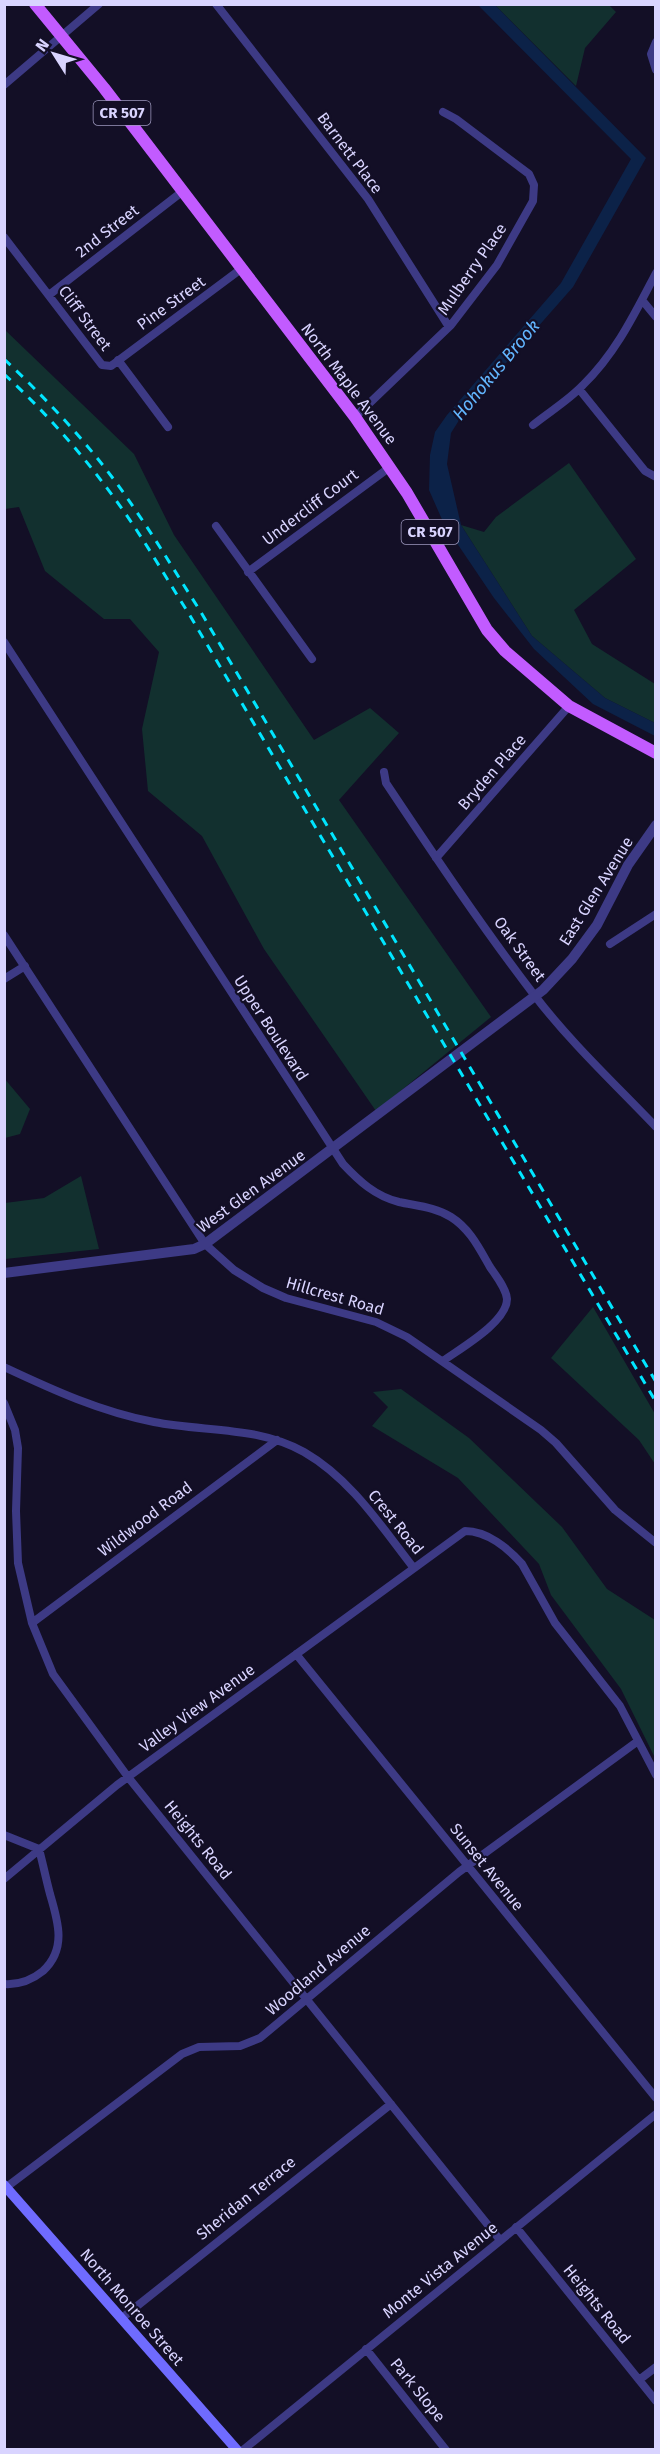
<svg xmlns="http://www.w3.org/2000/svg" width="660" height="2454" font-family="'Fira Sans',sans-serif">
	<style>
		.green { fill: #12302f }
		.water { fill: #0c2248 }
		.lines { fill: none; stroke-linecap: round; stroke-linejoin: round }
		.minor { stroke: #3d3a85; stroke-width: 8 }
		.tertiary { stroke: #3d3a85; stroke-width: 10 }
		.secondary { stroke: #6f6bff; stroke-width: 10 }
		.primary { stroke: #c25bff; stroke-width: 12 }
		.rail { stroke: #00e5ff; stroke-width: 3; stroke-dasharray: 9 8; stroke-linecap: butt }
		.labels { text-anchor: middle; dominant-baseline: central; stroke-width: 4.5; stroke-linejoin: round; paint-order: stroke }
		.shield { fill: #130f26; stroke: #9e99be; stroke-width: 1.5 }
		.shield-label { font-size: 15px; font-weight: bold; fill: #d9d4ff }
		.street-label { font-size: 16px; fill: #d9d4ff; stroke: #130f26 }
		.water-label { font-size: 18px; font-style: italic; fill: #62b6ff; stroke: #130f26 }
	</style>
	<rect width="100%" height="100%" fill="#130f26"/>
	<!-- green -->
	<path class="green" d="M495 5H609L616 12 585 48 576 86Z
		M4 329 134 454 174 535 314 740 370 708 399 733 339 800 491 1017 376 1111 264 949 202 836 148 791 142 729 159 652 130 619H104L45 571 19 507 5 509Z
		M569 463 636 559 574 610 592 644 655 684V723L605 698 532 636 461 525 484 532 496 517Z
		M4 1078 30 1109 20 1134 5 1138Z
		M81 1176 99 1249 5 1259V1203L44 1198Z
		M593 1307 655 1414V1464L639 1440 551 1358Z
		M401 1389 469 1438 562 1527 607 1589 655 1620V1758L621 1689 551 1595 539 1564 458 1478 372 1426 388 1407 373 1392Z"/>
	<!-- water -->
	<path class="water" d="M478 5H495L646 158 573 287 468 406 451 433 447 464 461 525 532 636 605 698 655 723V736L593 704 534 649 494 598 444 524 429 490 430 455 435 432 447 415 561 283 631 159Z"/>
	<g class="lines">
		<!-- minor -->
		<path class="minor" d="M216 4 368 199 449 327
			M656 42 651 54 656 70
			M4 85 99 4
			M4 237 102 365 111 366 241 269
			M49 295 183 191
			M642 300 656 317
			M118 360 168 427
			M579 389 645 471 656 477
			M355 417 451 325 497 265 533 201 534 185 529 174 456 119 443 112
			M533 425C549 412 569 400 583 385 616 353 635 313 656 273
			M216 526 312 659
			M248 572 390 467
			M4 642 343 1164C359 1181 375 1196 399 1202 417 1206 435 1207 451 1217 470 1229 479 1248 490 1267 496 1276 506 1288 507 1299 507 1322 461 1348 443 1361
			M384 772 386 783C434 855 482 927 535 996 571 1043 615 1084 656 1127
			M436 858 569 706
			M4 935 205 1244 234 1270 263 1288 286 1298 376 1322 407 1337 541 1430 556 1443 615 1510 656 1543
			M610 944 656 914
			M4 979 25 966
			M4 1367C53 1390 101 1412 154 1422 205 1432 258 1426 304 1452 351 1479 381 1526 413 1567
			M4 1403 15 1430 18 1448 16 1511 18 1563 32 1623 53 1674 128 1777 500 2240
			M32 1623 277 1440
			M296 1654 656 2098
			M4 1835 39 1849
			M4 1879 117 1785 465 1531C487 1531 508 1548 522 1564L555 1623 620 1706 656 1775
			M4 1984C19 1985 32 1980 43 1971 67 1949 58 1921 50 1894 46 1879 43 1864 39 1849
			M4 2189 182 2054 199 2047 240 2046 260 2038 459 1872 638 1741
			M516 2227 656 2401
			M122 2318 391 2104
			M366 2349 446 2450
			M639 2380 656 2367
			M243 2450 656 2114"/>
		<!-- tertiary -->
		<path class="tertiary" d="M4 1273 194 1249 205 1244 543 990 572 959 597 925 628 865 656 825"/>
		<!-- secondary -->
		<path class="secondary" d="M4 2185 237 2450"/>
		<!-- primary -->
		<path class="primary" d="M35 4 104 88 355 417 407 493 487 630 505 651 569 706 656 753"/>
		<!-- rail -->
		<path class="rail" d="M4 359C52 404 98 454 134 508 157 541 177 575 199 609L656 1382
			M4 374C49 415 90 463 125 513 148 546 168 581 189 614L656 1402"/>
	</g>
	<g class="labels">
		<!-- shield labels -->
		<g class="shield">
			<rect x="93.5" y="101" width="57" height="24" rx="4.5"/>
			<rect x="401.5" y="520" width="57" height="24" rx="4.5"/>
		</g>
		<g class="shield-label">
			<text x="122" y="113">CR 507</text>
			<text x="430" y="532">CR 507</text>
		</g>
		<!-- street labels -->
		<g class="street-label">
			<text transform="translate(350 153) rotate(53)">Barnett Place</text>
			<text transform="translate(107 231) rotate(-38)">2nd Street</text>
			<text transform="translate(472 269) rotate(-55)">Mulberry Place</text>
			<text transform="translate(171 303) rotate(-36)">Pine Street</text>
			<text transform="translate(85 318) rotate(53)">Cliff Street</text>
			<text transform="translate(349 384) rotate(53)">North Maple Avenue</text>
			<text transform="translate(310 507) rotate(-37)">Undercliff Court</text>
			<text transform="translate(492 772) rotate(-49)">Bryden Place</text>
			<text transform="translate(596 891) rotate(-58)">East Glen Avenue</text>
			<text transform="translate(520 949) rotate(54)">Oak Street</text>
			<text transform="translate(271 1028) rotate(57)">Upper Boulevard</text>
			<text transform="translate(251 1191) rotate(-36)">West Glen Avenue</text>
			<text transform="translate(335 1296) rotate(16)">Hillcrest Road</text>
			<text transform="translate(145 1519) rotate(-37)">Wildwood Road</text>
			<text transform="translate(396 1522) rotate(51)">Crest Road</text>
			<text transform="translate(197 1708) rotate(-36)">Valley View Avenue</text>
			<text transform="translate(198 1840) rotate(51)">Heights Road</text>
			<text transform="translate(487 1867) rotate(51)">Sunset Avenue</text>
			<text transform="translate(318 1970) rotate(-40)">Woodland Avenue</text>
			<text transform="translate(246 2198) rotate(-39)">Sheridan Terrace</text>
			<text transform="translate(440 2270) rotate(-39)">Monte Vista Avenue</text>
			<text transform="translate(597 2304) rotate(51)">Heights Road</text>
			<text transform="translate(132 2307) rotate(49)">North Monroe Street</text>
			<text transform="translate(418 2390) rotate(51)">Park Slope</text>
		</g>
		<!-- water labels -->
		<g class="water-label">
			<text transform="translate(496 370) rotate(-50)">Hohokus Brook</text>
		</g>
	</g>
	<!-- border -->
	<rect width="660" height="2454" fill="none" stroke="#d9d4ff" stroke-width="12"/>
	<!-- north arrow -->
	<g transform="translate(54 54) rotate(307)" stroke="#130f26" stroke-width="4.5" paint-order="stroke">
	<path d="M0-4.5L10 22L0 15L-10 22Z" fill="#d9d4ff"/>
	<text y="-9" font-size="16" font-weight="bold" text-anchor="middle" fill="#d9d4ff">N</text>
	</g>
</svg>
